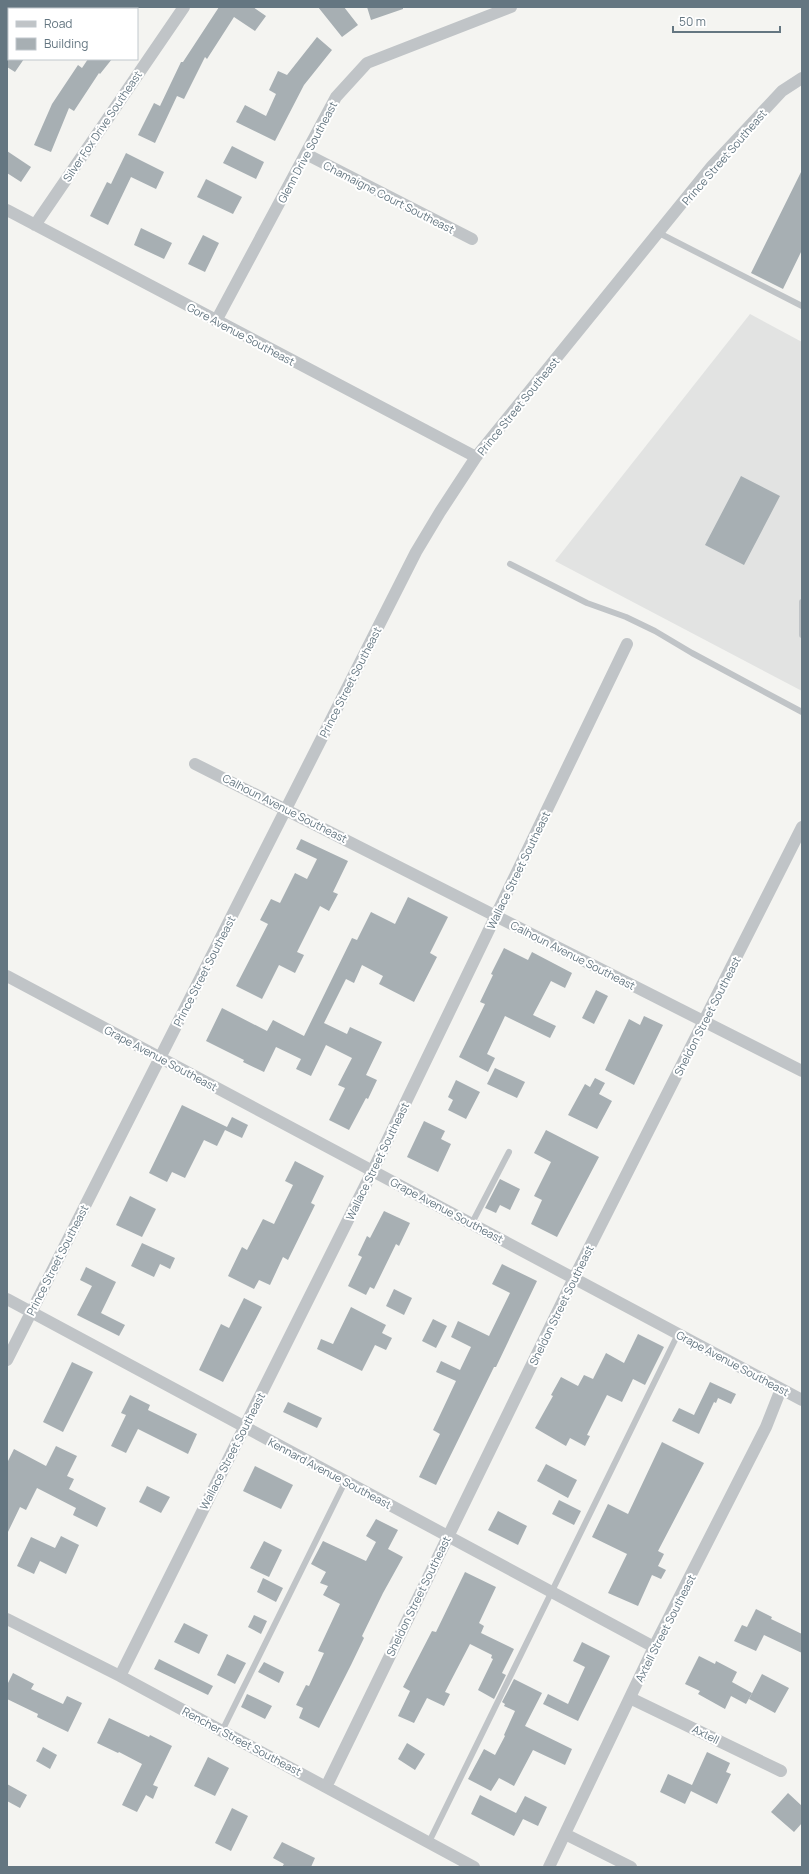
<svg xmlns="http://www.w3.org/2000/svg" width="809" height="1874" font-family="Manrope,sans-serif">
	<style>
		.built { fill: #e2e3e2 }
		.building { fill: #a7afb3 }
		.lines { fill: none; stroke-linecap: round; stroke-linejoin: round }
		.service { stroke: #c0c4c7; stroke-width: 6 }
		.minor { stroke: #c0c4c7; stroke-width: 12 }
		.labels { text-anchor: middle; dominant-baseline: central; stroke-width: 4; stroke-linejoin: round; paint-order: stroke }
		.street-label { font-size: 11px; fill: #647681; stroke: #fff }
	</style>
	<rect width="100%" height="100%" fill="#f4f4f1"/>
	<!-- built -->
	<path class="built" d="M750 314 802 342V691L555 561Z"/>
	<!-- building -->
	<path class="building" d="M219 7H253L266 16 255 31 234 17 207 59 205 57 184 99 177 96 155 143 138 135 154 103 160 106 181 62H183Z
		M318 7H344L358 25 342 37Z
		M367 7H403V9L371 20Z
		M317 37 332 50 304 85 275 141 236 122 245 105 266 116 276 94 269 90 278 71 287 75Z
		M7 59H24L15 72 7 67Z
		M88 59H112L100 74 99 73 74 111 69 108 51 152 34 145 52 104 78 65 82 68Z
		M232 146 264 162 256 179 223 163Z
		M7 151 31 167 21 182 7 173Z
		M126 153 164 172 156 189 131 177 108 225 90 216 107 182 111 184Z
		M802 170V250L783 289 751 273Z
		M206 179 242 197 233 214 197 197Z
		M141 228 172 243 164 259 134 245Z
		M203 235 219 243 205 272 188 264Z
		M741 476 780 496 744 565 705 545Z
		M301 839 348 861 333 892 338 894 329 911 320 906 297 952 304 955 295 973 279 965 262 999 236 986 268 924 260 920 271 899 280 903 295 873 307 879 317 859 296 849Z
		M408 897 448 917 430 953 437 957 414 1002 379 984 383 976 362 965 354 983 346 979 324 1023 347 1034 350 1027 382 1042 366 1075 377 1080 368 1099 366 1098 349 1130 329 1120 345 1088 338 1085 352 1058 326 1045 311 1076 296 1069 301 1059 276 1047 264 1072 243 1062 244 1060 206 1041 222 1008 267 1031 273 1020 304 1036 352 938 357 940 371 912 395 924Z
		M504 948 528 960 532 952 572 973 565 988 551 981 533 1015 556 1026 550 1038 505 1016 487 1054 495 1058 488 1072 459 1057 485 1004 480 1002 493 975 491 974Z
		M596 990 608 996 594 1024 582 1018Z
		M644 1016 663 1025 634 1085 605 1070 629 1019 640 1025Z
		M495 1068 525 1082 517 1098 487 1084Z
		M595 1078 605 1083 599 1094 612 1101 597 1129 568 1115 585 1084 590 1087Z
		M456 1080 480 1092 466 1119 448 1110 453 1100 448 1097Z
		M182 1105 227 1127 232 1117 248 1125 242 1138 225 1130 217 1146 204 1140 185 1178 172 1172 167 1182 149 1173Z
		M424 1121 445 1131 441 1139 451 1144 438 1172 407 1157Z
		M546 1130 599 1157 557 1237 531 1224 542 1200 534 1196 551 1162 534 1153Z
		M295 1161 324 1176 311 1203 315 1205 288 1260 283 1257 270 1285 259 1280 254 1289 228 1276 242 1247 247 1250 263 1219 274 1224 293 1185 285 1181Z
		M500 1179 520 1189 510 1210 500 1205 496 1213 485 1208Z
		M130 1196 156 1209 142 1237 116 1225Z
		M384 1211 410 1223 399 1246 396 1244 374 1289 370 1287 366 1295 348 1286 362 1257 358 1255 367 1236 370 1238Z
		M142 1243 175 1258 170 1269 160 1264 154 1277 131 1266Z
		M502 1264 537 1281 496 1367H494L436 1485 419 1477 440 1434 433 1430 456 1381 436 1372 441 1361 460 1370 471 1347 451 1337 458 1321 489 1336 510 1293 492 1284Z
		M86 1267 116 1282 101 1313 125 1325 119 1336 77 1315 92 1286 80 1280Z
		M394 1289 412 1298 404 1315 386 1306Z
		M244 1298 262 1307 223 1382 199 1370 221 1324 229 1328Z
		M351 1307 386 1325 382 1333 392 1338 386 1350 375 1345 362 1371 317 1349 321 1339 333 1344Z
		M433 1319 447 1326 436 1348 422 1341Z
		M638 1334 664 1347 645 1385 633 1379 622 1402 607 1395 587 1435 590 1436 585 1446 570 1438 566 1446 535 1428 553 1396 551 1395 561 1377 578 1386 584 1375 593 1379 606 1353 624 1363Z
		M72 1362 93 1372 63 1432 43 1422Z
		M710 1382 736 1394 731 1404 718 1398 716 1403 714 1402 699 1434 672 1421 679 1408 694 1415Z
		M130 1395 150 1405 148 1410 197 1434 188 1454 138 1429 126 1453 111 1446 126 1415 121 1413Z
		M288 1402 322 1418 317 1428 283 1412Z
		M662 1442 704 1463 658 1551 664 1554 658 1566 666 1570 661 1579 652 1575 638 1606 608 1593 627 1554 592 1537 608 1504 628 1514Z
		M56 1446 77 1456 67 1476 74 1479 69 1489 106 1508 97 1527 73 1515 76 1508 37 1488 26 1510 20 1507 7 1534V1463L14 1449 46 1466Z
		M546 1464 577 1480 568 1498 537 1481Z
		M255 1466 293 1485 281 1509 243 1491Z
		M147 1486 170 1497 161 1513 139 1502Z
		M559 1500 581 1511 574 1525 552 1514Z
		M498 1511 527 1526 518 1545 488 1530Z
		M376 1519 398 1530 388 1549 403 1557 383 1593 362 1636 364 1638 351 1665 319 1728 299 1718 303 1708 296 1705 306 1685 309 1686 324 1653 318 1651 340 1604 323 1595 328 1586 320 1583 326 1572 311 1564 323 1541 366 1561 376 1542 366 1536Z
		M61 1536 79 1545 66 1574 40 1561 34 1574 17 1566 31 1537 55 1548Z
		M264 1541 282 1550 269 1577 250 1568Z
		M465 1572 496 1587 479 1623 484 1626 481 1633 514 1649 502 1673 506 1675 494 1699 478 1690 493 1659 491 1658 492 1655 470 1644 445 1692 450 1694 444 1706 427 1698 414 1723 398 1716 410 1691 403 1687 432 1631 436 1632Z
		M263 1578 283 1588 276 1602 257 1592Z
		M756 1609 772 1617 771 1619 802 1634V1653L764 1635 756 1651 734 1641 742 1625 747 1627Z
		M254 1615 267 1621 261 1634 248 1627Z
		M184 1623 208 1635 199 1654 174 1642Z
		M582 1642 610 1656 578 1721 543 1704 548 1694 568 1704 585 1667 573 1661Z
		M227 1654 246 1663 235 1684 217 1675Z
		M699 1656 715 1664 716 1661 737 1672 732 1682 752 1693 746 1704 731 1696 725 1709 698 1694 700 1691 685 1684Z
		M159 1659 213 1686 208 1695 154 1669Z
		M264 1662 284 1672 279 1683 258 1672Z
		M13 1673 34 1684 31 1689 63 1704 67 1696 82 1703 68 1732 37 1717 38 1714 7 1699V1685Z
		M762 1674 789 1688 775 1713 749 1699Z
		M514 1679 542 1693 525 1726 572 1749 565 1765 533 1750 514 1786 499 1778 491 1791 468 1779 484 1749 495 1755 505 1736 504 1735 515 1711 504 1706 505 1704 502 1702Z
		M247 1694 272 1706 265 1719 241 1707Z
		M109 1718 149 1737 150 1735 172 1746 153 1785 158 1787 153 1799 146 1795 137 1812 122 1805 142 1764 119 1752 118 1753 97 1743Z
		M407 1743 425 1754 415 1770 398 1759Z
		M43 1747 57 1755 50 1769 36 1761Z
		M707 1752 730 1763 726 1772 731 1774 717 1804 691 1791 685 1804 660 1792 668 1774 692 1785Z
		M208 1757 229 1768 215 1796 194 1786Z
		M7 1784 27 1795 20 1808 7 1801Z
		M788 1793 802 1806V1823L794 1832 771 1812Z
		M480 1795 516 1813 525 1796 547 1807 538 1826 523 1819 514 1836 471 1814Z
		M232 1808 248 1816 231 1851 215 1843Z
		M282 1842 315 1858 311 1867H282L284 1864 273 1858Z"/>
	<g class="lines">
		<!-- service -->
		<path class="service" d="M659 233 802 306
			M510 564 587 603 626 617 655 631 692 653 802 712
			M802 602V635
			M472 1223 509 1152
			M222 1731 345 1482
			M429 1842 678 1334"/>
		<!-- minor -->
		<path class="minor" d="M306 154 472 239
			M7 210 476 457
			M35 225 184 7
			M216 321 336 97 367 63 511 7
			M195 764 802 1071
			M7 976 802 1400
			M7 1299 654 1647
			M7 1360 416 552 440 512 476 457 712 166 782 91 802 78
			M7 1619 120 1676 474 1867
			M120 1676 373 1170 627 644
			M630 1698 781 1771
			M326 1787 574 1278 802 827
			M565 1834 631 1867
			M549 1867 654 1647 766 1427 781 1389"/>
	</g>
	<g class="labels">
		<!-- street labels -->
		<g class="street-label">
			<text transform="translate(102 126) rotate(-56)">Silver Fox Drive Southeast</text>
			<text transform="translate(307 152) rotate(-62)">Glenn Drive Southeast</text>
			<text transform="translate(724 157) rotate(-49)">Prince Street Southeast</text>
			<text transform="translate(389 197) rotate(27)">Chamaigne Court Southeast</text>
			<text transform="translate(241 334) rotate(28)">Gore Avenue Southeast</text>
			<text transform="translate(518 406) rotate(-51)">Prince Street Southeast</text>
			<text transform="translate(350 682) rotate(-63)">Prince Street Southeast</text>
			<text transform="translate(285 808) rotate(27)">Calhoun Avenue Southeast</text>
			<text transform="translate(518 870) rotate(-64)">Wallace Street Southeast</text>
			<text transform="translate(573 955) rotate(27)">Calhoun Avenue Southeast</text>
			<text transform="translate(204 971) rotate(-63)">Prince Street Southeast</text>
			<text transform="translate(707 1016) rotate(-63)">Sheldon Street Southeast</text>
			<text transform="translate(161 1058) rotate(28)">Grape Avenue Southeast</text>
			<text transform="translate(377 1161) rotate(-64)">Wallace Street Southeast</text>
			<text transform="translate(447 1210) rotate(28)">Grape Avenue Southeast</text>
			<text transform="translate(57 1260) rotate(-63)">Prince Street Southeast</text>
			<text transform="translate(561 1305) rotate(-64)">Sheldon Street Southeast</text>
			<text transform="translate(733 1363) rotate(28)">Grape Avenue Southeast</text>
			<text transform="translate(232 1451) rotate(-63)">Wallace Street Southeast</text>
			<text transform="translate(330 1473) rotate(28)">Kennard Avenue Southeast</text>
			<text transform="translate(418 1596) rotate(-64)">Sheldon Street Southeast</text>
			<text transform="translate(665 1628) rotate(-63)">Axtell Street Southeast</text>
			<text transform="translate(706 1734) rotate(26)">Axtell</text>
			<text transform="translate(242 1741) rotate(28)">Rencher Street Southeast</text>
		</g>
	</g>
	<!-- border -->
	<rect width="809" height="1874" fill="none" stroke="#647681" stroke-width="16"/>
	<!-- legend -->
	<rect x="8" y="8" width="130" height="52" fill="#ffffff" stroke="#c1c8cd"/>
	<rect x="16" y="21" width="20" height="6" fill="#c0c4c7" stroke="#c1c8cd"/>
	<text x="44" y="28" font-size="12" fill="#647681">Road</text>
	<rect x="16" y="38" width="20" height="12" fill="#a7afb3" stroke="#c1c8cd"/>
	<text x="44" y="48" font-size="12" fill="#647681">Building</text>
	<!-- scale -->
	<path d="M673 26v6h107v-6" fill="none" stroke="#647681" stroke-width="2"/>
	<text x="679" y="26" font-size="12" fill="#647681" stroke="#ffffff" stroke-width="3" paint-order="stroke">50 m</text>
</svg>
